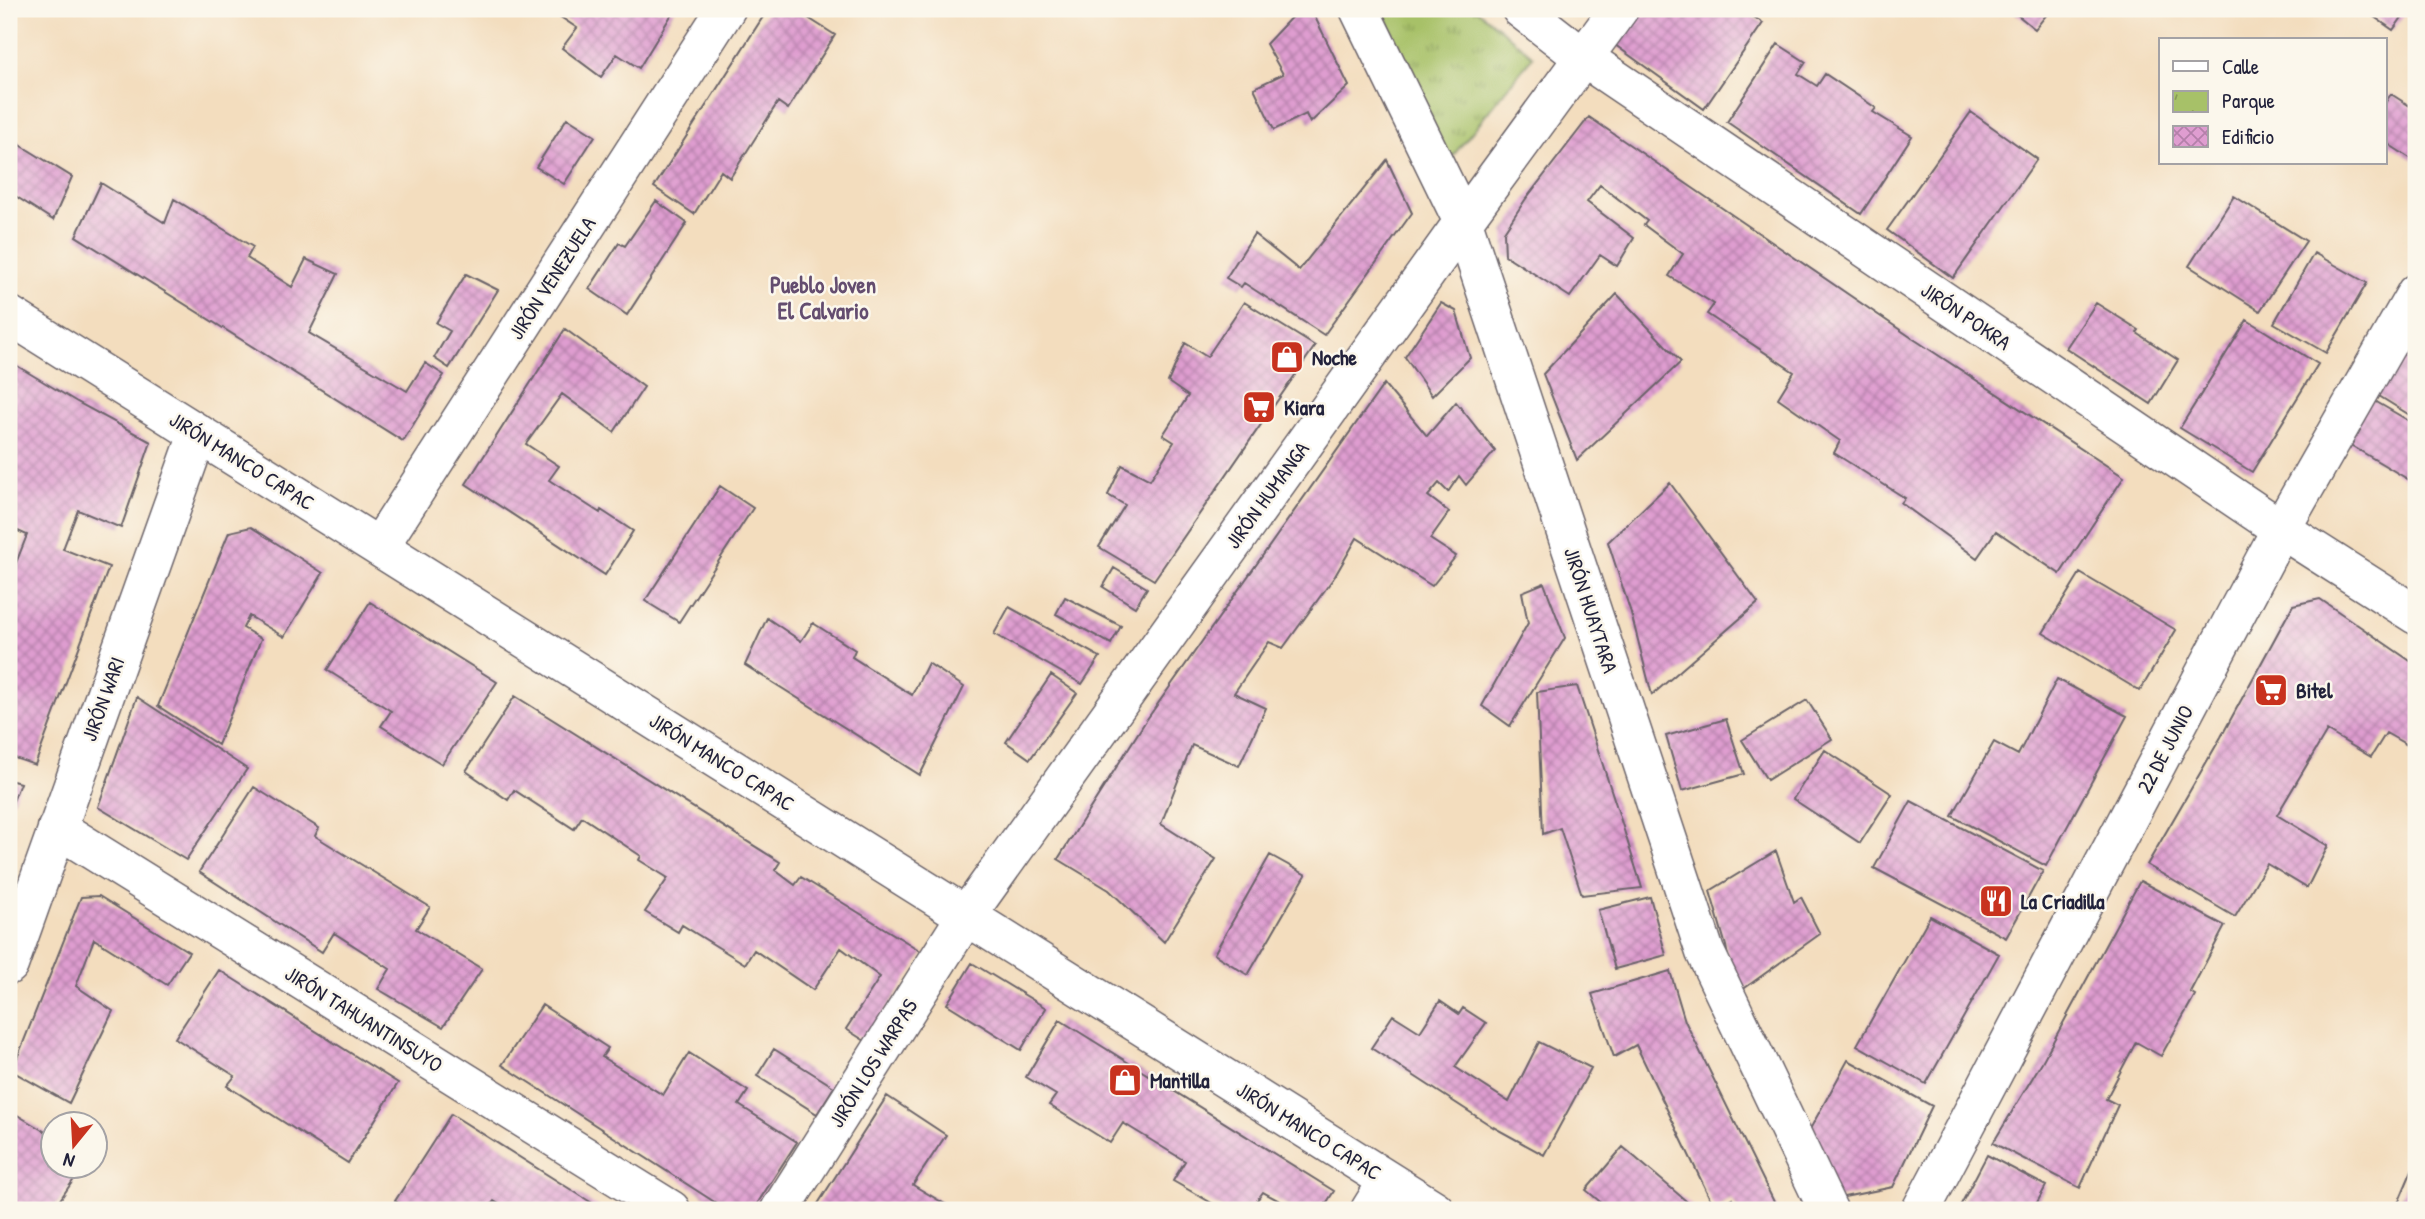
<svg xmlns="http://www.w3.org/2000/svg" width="2425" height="1219" font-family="'Patrick Hand',sans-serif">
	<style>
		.park { fill: url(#park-tufts); stroke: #647252; stroke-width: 2 }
		.building { fill: url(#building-cross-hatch) }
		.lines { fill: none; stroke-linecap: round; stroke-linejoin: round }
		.minor-casing { stroke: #6b6369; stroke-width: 41 }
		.minor { stroke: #fff; stroke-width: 38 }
		.labels { text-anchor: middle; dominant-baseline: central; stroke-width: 5; stroke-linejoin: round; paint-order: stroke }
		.street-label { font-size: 21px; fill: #22223b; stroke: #fbf7ec }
		.poi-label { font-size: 21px; font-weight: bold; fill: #22223b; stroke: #fbf7ec; text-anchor: start }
		.neighbourhood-label { font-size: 23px; font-weight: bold; fill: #644d6f; stroke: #fbf7ec }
	</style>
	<defs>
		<pattern id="park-tufts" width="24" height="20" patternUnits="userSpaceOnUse" patternTransform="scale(1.75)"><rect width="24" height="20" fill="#a7c168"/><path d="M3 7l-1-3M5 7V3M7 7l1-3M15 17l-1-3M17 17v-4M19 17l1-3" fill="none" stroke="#889c57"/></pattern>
		<pattern id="building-cross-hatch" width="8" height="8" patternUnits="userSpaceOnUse" patternTransform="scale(1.75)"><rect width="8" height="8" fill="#df9dd0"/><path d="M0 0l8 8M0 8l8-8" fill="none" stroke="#b480aa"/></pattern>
	</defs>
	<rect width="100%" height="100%" fill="#fbf7ec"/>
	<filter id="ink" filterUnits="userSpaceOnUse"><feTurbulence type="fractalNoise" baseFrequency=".0143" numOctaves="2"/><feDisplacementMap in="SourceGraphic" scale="14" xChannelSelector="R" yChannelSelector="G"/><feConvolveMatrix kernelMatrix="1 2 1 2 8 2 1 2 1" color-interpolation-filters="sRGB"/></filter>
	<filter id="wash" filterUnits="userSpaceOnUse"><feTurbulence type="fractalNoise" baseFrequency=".00686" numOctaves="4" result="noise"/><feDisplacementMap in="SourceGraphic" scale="28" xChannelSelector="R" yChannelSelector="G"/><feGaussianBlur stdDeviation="1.57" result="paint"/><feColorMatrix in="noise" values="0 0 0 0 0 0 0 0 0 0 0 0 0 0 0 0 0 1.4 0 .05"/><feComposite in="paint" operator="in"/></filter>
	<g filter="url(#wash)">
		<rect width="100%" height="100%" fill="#f3ddbe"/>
		<!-- park -->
		<path class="park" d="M1383 9H1476L1533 56 1444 167Z"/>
		<g id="blocks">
			<!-- building -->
			<path class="building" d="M560 9H675L639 68 617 54 601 77 562 48 577 28 556 14Z
				M768 9H794L835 35 788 109 778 102 730 178 721 171 694 214 654 187Z
				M1299 9H1311L1349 86 1310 123 1306 114 1274 130 1254 88 1283 74 1266 44Z
				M1635 9H1742L1763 23 1704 109 1611 42Z
				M2010 9H2051L2035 29Z
				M2363 9H2408L2393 30Z
				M1778 44 1806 62 1798 74 1817 86 1825 74 1876 108 1873 112 1912 136 1861 214 1727 122Z
				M2391 94 2416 110V162L2385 142V103Z
				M1971 112 2037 159 1953 278 1887 230Z
				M1589 117 1912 338 2124 477 2060 574 1996 531 1977 558 1901 503 1905 498 1834 453 1840 441 1778 398 1794 372 1707 314 1714 304 1669 276 1683 254 1644 225 1647 221 1600 185 1587 202 1634 238 1617 266 1600 255 1570 297 1505 255 1504 232 1525 200Z
				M567 118 595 136 564 184 536 167Z
				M9 138 72 177 53 220 9 192Z
				M1387 160 1412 213 1324 335 1244 283 1241 287 1226 278 1254 234 1299 270Z
				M101 183 165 223 174 199 253 247 247 258 292 287 306 259 338 274 309 333 407 391 425 363 444 375 403 441 76 236Z
				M2234 196 2306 241 2260 311 2189 266Z
				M656 201 687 223 627 315 589 289 619 243 625 246Z
				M2314 253 2367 283 2326 353 2274 323Z
				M466 274 498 290 449 368 434 358 450 331 436 323Z
				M1617 294 1681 362 1577 460 1543 374Z
				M1244 302 1315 346 1154 580 1099 547 1125 505 1108 495 1122 465 1150 480 1174 442 1163 435 1188 396 1168 382 1185 343 1207 357Z
				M1441 303 1456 311 1470 358 1432 396 1405 357Z
				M2096 303 2139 330 2137 333 2178 360 2151 404 2066 348Z
				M2416 315V419L2371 391Z
				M2247 320 2318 364 2252 472 2180 428Z
				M565 329 644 387 614 432 562 394 526 444 559 466 549 480 600 513 601 510 633 531 605 575 466 484Z
				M9 361 77 402 151 442 121 528 78 510 63 549 109 567 35 765 12 757 9 766V581L27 535 9 527Z
				M1384 384 1427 436 1456 402 1495 451 1466 485 1459 476 1448 492 1439 483 1428 496 1449 512 1430 539 1456 556 1432 586 1357 538 1335 576 1283 648 1269 642 1234 693 1266 708 1239 766 1192 745 1161 824 1216 859 1164 942 1109 890 1058 859 1145 722Z
				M2368 397 2416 425V484L2342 440Z
				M1670 483 1758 603 1652 695 1631 613 1608 542Z
				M720 486 753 508 679 622 645 601Z
				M251 527 323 573 284 637 249 616 243 628 261 639 218 745 158 706 229 532Z
				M1114 568 1147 588 1135 607 1103 587Z
				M2080 573 2176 630 2140 691 2043 633Z
				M1544 583 1565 638 1510 726 1482 706 1528 623 1522 592Z
				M1065 597 1121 626 1111 644 1056 614Z
				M2320 599 2416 665V750L2386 733 2371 757 2327 731 2277 815 2328 846 2307 888 2267 864 2235 917 2147 865 2221 737 2293 605Z
				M370 602 497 682 442 764 381 726 391 711 327 670Z
				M1009 607 1100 657 1082 684 994 634Z
				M767 618 801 641 813 623 855 650 852 657 912 695 928 663 964 687 920 775 745 665Z
				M1051 675 1077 693 1030 759 1006 742Z
				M2057 679 2127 716 2046 866 1952 816 1994 742 2018 755Z
				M1577 686 1618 811 1642 888 1582 895 1560 828 1543 834 1537 692Z
				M515 696 780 862 775 870 795 885 801 877 924 953 865 1041 846 1029 880 977 841 948 813 990 754 950 745 964 682 925 678 932 645 912 668 878 639 860 641 856 582 817 574 829 514 790 508 800 466 771Z
				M137 697 247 769 186 860 98 807Z
				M1807 700 1832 739 1767 780 1742 740Z
				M1726 719 1744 774 1682 791 1666 736Z
				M1825 750 1892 794 1860 843 1793 799Z
				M9 780 20 783 9 812Z
				M254 787 319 828 315 836 430 907 416 929 482 969 443 1027 378 989 390 969 334 933 322 952 199 872Z
				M1911 801 2043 871 2006 938 1874 868Z
				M1776 851 1794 902 1801 897 1820 934 1735 995 1726 946 1710 891Z
				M1270 855 1306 875 1248 975 1214 954Z
				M2140 881 2225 926 2190 992 2195 995 2161 1056 2136 1042 2106 1099 2118 1105 2080 1188 1993 1143 2042 1062Z
				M99 896 189 952 167 985 94 939 76 986 113 1011 69 1103 12 1071 81 897Z
				M1650 897 1666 955 1615 969 1598 910Z
				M1930 916 1999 954 1926 1084 1857 1045Z
				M972 963 1046 1008 1021 1050 947 1004Z
				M219 970 398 1083 348 1163 227 1086 235 1076 175 1038Z
				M1670 971 1685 1021 1778 1210H1738L1732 1198 1715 1209 1636 1045 1614 1057 1592 994Z
				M1440 1001 1459 1014 1463 1008 1486 1023 1455 1067 1509 1102 1539 1042 1591 1068 1544 1155 1493 1127 1371 1048 1393 1015 1420 1032Z
				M542 1005 608 1048 602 1057 663 1095 689 1053 748 1091 739 1105 797 1142 753 1210H727L502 1065Z
				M1060 1020 1334 1191 1322 1210H1296L1263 1192 1250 1210H1224L1173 1181 1185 1161 1123 1123 1110 1143 1049 1105 1056 1095 1026 1077Z
				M774 1049 834 1087 817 1114 757 1076Z
				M1848 1060 1932 1106 1893 1187 1834 1199 1804 1140Z
				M887 1096 946 1135 913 1185 955 1210H814Z
				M9 1110 52 1136V1166H83L53 1210H9Z
				M451 1114 581 1196 603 1210H508L494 1201 487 1210H409L395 1201Z
				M1623 1147 1692 1206 1688 1210H1610L1586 1190Z
				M1987 1155 2046 1186 2033 1210H1958Z
				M2416 1161V1210H2395Z"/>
		</g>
	</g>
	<g filter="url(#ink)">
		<use href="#blocks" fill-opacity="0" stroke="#6b6369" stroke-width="2"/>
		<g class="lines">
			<!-- minor casing -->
			<g class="minor-casing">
				<path id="minor" d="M1359 9 1463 222 1705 952 1828 1210
					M1521 9 1584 58 2281 529 2416 615
					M9 315 1435 1210
					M379 547 726 9
					M57 828 671 1210
					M9 965 198 434
					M780 1210 966 916 1463 222 1619 9
					M1370 1210 1388 1181
					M1921 1210 2281 529 2416 293"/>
			</g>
			<!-- minor -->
			<use href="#minor" class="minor"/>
		</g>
	</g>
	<!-- icons -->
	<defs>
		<g id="shop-square" transform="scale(1.75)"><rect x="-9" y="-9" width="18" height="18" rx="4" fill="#c8321e" stroke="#fbf7ec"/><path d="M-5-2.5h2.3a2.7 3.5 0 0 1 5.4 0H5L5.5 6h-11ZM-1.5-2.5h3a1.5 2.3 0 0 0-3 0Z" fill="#fff"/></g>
		<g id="supermarket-square" transform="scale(1.75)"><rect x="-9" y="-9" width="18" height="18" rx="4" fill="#c8321e" stroke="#fbf7ec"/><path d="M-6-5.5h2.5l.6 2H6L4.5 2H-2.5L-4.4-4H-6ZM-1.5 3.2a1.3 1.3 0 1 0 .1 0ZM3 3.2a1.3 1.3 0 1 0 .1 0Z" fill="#fff"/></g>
		<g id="restaurant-square" transform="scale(1.75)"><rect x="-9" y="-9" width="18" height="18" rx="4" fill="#c8321e" stroke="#fbf7ec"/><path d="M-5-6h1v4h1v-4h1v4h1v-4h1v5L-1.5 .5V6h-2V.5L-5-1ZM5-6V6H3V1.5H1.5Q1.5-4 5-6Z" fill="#fff"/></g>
	</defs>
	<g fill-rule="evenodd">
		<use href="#shop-square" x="1287" y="357"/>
		<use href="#supermarket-square" x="1259" y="407"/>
		<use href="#supermarket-square" x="2271" y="690"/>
		<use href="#restaurant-square" x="1996" y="901"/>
		<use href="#shop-square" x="1125" y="1080"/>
	</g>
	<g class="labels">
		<!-- street labels -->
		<g class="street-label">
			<text transform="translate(552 278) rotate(-57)">JIRÓN VENEZUELA</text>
			<text transform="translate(1966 316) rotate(34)">JIRÓN POKRA</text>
			<text transform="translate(242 461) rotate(32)">JIRÓN MANCO CAPAC</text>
			<text transform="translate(1267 495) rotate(-54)">JIRÓN HUMANGA</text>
			<text transform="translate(1591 610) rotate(72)">JIRÓN HUAYTARA</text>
			<text transform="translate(103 699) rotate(-70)">JIRÓN WARI</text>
			<text transform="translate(2165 749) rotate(-62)">22 DE JUNIO</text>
			<text transform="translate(722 762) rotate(32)">JIRÓN MANCO CAPAC</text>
			<text transform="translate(364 1019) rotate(32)">JIRÓN TAHUANTINSUYO</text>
			<text transform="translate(873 1063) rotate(-58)">JIRÓN LOS WARPAS</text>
			<text transform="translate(1309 1131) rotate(32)">JIRÓN MANCO CAPAC</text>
		</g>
		<!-- poi labels -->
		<g class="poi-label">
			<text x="1312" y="357">Noche</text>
			<text x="1284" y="407">Kiara</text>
			<text x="2296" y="690">Bitel</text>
			<text x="2021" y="901">La Criadilla</text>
			<text x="1150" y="1080">Mantilla</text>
		</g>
		<!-- neighbourhood labels -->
		<g class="neighbourhood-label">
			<text x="823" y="284">Pueblo Joven<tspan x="823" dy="26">El Calvario</tspan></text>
		</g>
	</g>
	<!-- margin -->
	<rect width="2425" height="1219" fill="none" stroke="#fbf7ec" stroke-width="35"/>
	<!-- legend -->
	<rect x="2159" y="38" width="228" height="126" fill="#fbf7ec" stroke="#a4a2a5" stroke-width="2"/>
	<rect x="2173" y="61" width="35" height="10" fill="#ffffff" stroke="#a4a2a5" stroke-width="2"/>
	<text x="2222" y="74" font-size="21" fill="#22223b">Calle</text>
	<rect x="2173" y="91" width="35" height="21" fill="url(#park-tufts)" stroke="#a4a2a5" stroke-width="2"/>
	<text x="2222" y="108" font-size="21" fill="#22223b">Parque</text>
	<rect x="2173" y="126" width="35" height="21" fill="url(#building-cross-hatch)" stroke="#a4a2a5" stroke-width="2"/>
	<text x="2222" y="144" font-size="21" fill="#22223b">Edificio</text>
	<!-- north arrow -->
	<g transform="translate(74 1145) rotate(198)"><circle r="33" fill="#fbf7ec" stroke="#a4a2a5" stroke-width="2"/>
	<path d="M0-5L12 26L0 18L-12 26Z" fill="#c8321e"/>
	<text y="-10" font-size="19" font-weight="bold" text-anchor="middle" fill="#22223b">N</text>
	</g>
</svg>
